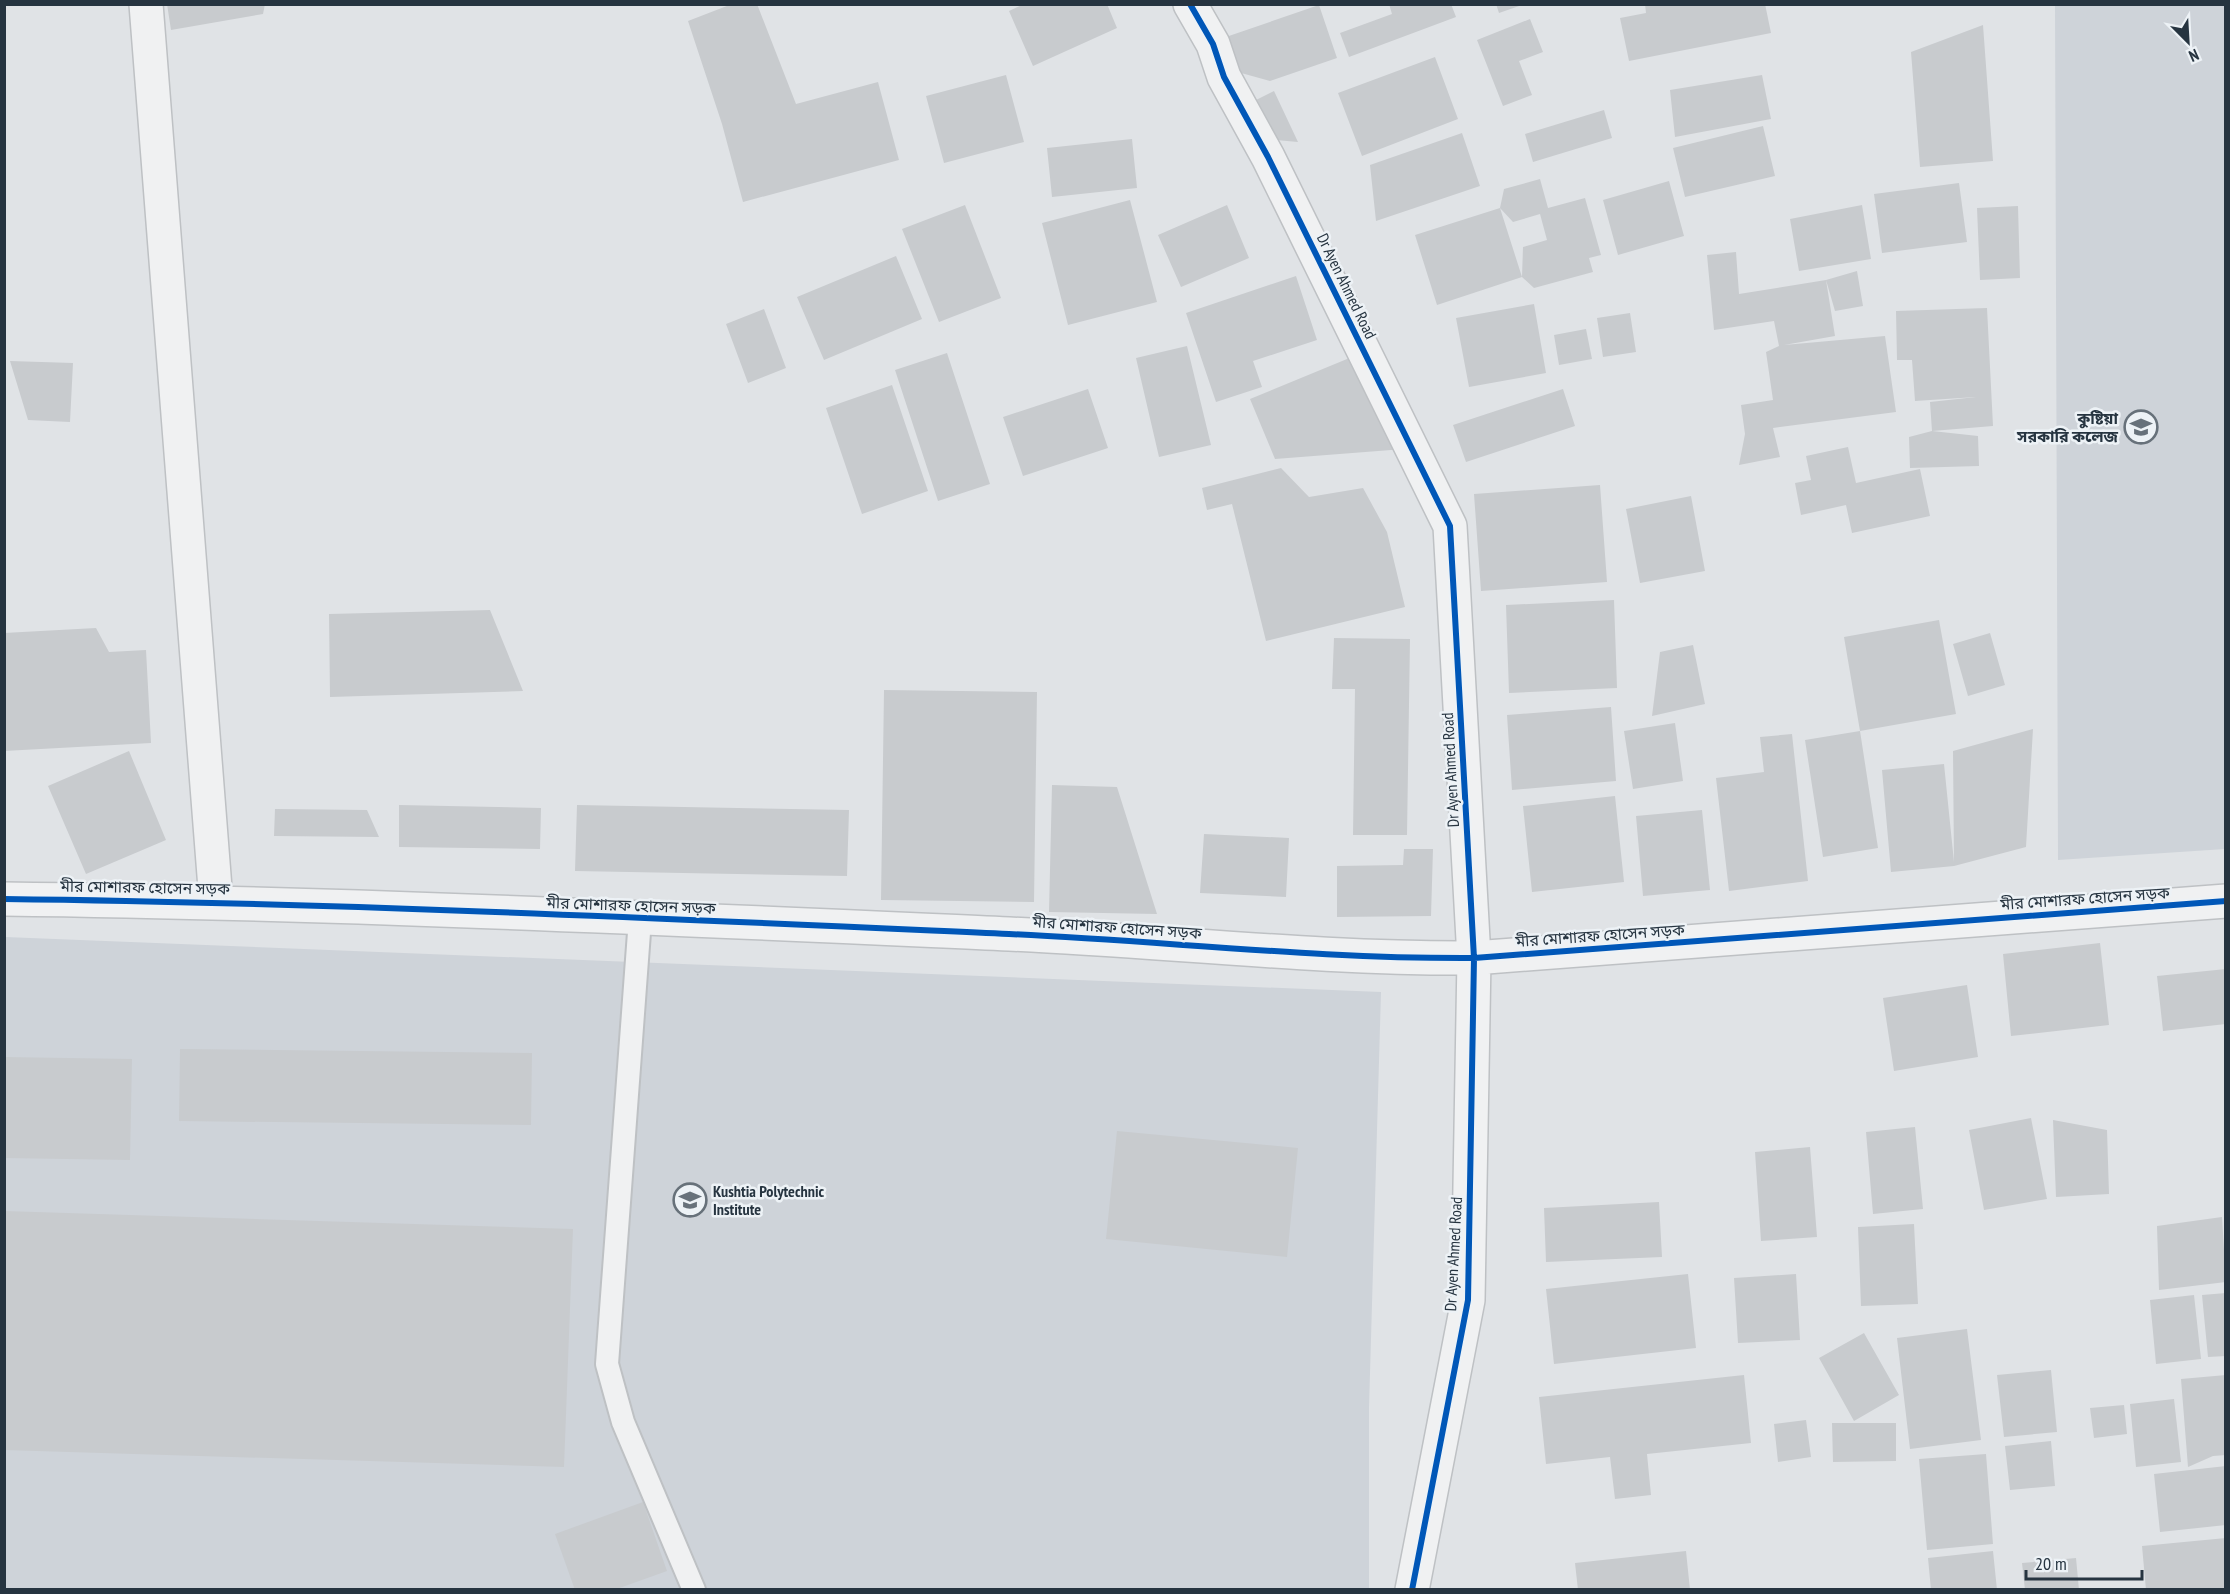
<svg xmlns="http://www.w3.org/2000/svg" width="2230" height="1594" font-family="'PT Sans Narrow','Noto Sans Bengali',sans-serif">
	<style>
		.built { fill: #ced3d9 }
		.building { fill: #c8cbce }
		.lines { fill: none; stroke-linecap: round; stroke-linejoin: round }
		.lane-casing { stroke: #bec1c4; stroke-width: 26 }
		.street-casing { stroke: #bec1c4; stroke-width: 36 }
		.lane { stroke: #f0f1f2; stroke-width: 22 }
		.street { stroke: #f0f1f2; stroke-width: 33 }
		.cycleway-casing { stroke: #edf2f6; stroke-width: 10 }
		.cycleway { stroke: #0057b8; stroke-width: 6 }
		.labels { text-anchor: middle; dominant-baseline: central; stroke-width: 5; stroke-linejoin: round; paint-order: stroke }
		.street-label { font-size: 16px; fill: #263440; stroke: #edf2f6 }
		.poi-label { font-size: 16px; font-weight: bold; fill: #263440; stroke: #edf2f6; text-anchor: end }
	</style>
	<rect width="100%" height="100%" fill="#e0e3e6"/>
	<!-- built -->
	<path class="built" d="M2055 5H2225V849L2058 860Z
		M5 937 1381 992 1369 1408V1589L5 1590Z"/>
	<!-- building -->
	<path class="building" d="M167 4H265L263 14 171 30Z
		M732 4H757L796 104 878 82 899 160 743 202 722 124 688 21Z
		M1024 4H1107L1117 28 1033 66 1009 11Z
		M1389 4H1451L1456 17 1349 57 1340 33 1392 14Z
		M1496 4H1522V5L1499 13Z
		M1645 4H1765L1771 33 1629 61 1620 18 1646 13Z
		M1319 5 1337 58 1270 81 1234 71 1223 38Z
		M1530 19 1543 52 1519 61 1532 95 1503 106 1477 40Z
		M1983 25 1993 161 1920 167 1911 52Z
		M1435 57 1458 119 1362 156 1338 93Z
		M1006 75 1024 142 944 163 926 96Z
		M1762 75 1771 119 1675 137 1670 90Z
		M1274 91 1298 142 1276 140 1256 100Z
		M1604 110 1612 138 1533 162 1525 134Z
		M1763 126 1775 176 1685 197 1673 148Z
		M1462 133 1480 186 1376 221 1370 165Z
		M1132 139 1137 188 1052 197 1047 148Z
		M1540 179 1548 208 1585 198 1601 255 1589 258 1593 272 1534 288 1522 277 1523 247 1547 240 1540 214 1513 222 1500 208 1504 189Z
		M1669 181 1684 236 1618 255 1603 200Z
		M1959 183 1967 242 1882 253 1874 194Z
		M1130 200 1157 302 1068 325 1042 223Z
		M965 205 1001 298 939 322 902 229Z
		M1227 205 1249 258 1181 287 1158 235Z
		M1862 205 1871 259 1799 271 1790 219Z
		M2018 206 2020 278 1980 280 1977 208Z
		M1500 208 1522 277 1437 305 1415 235Z
		M1736 252 1739 294 1826 280 1857 271 1863 306 1835 311 1826 280 1835 336 1784 345 1885 336 1896 412 1773 428 1780 457 1739 465 1745 434 1741 405 1773 400 1766 352 1779 346 1774 321 1714 330 1707 255Z
		M896 256 922 319 824 360 797 297Z
		M1296 276 1317 340 1253 361 1262 387 1216 402 1186 313Z
		M1534 304 1546 373 1469 387 1456 318Z
		M1987 308 1993 426 1932 431 1978 436 1979 466 1910 468 1909 437 1932 431 1930 402 1976 397 1915 401 1912 360H1897L1896 311Z
		M764 309 786 368 748 383 726 324Z
		M1630 313 1636 352 1603 357 1597 318Z
		M1586 329 1592 359 1559 365 1554 335Z
		M1187 346 1211 445 1159 457 1136 358Z
		M1364 352 1404 449 1275 459 1250 399Z
		M947 353 990 484 938 501 895 370Z
		M10 361 73 363 70 422 28 420Z
		M892 385 928 491 862 514 826 408Z
		M1088 389 1108 448 1023 476 1003 417Z
		M1563 389 1575 426 1466 462 1453 425Z
		M1848 447 1856 483 1920 469 1930 516 1852 533 1846 505 1801 515 1795 483 1811 480 1806 456Z
		M1281 468 1309 497 1363 488 1387 532 1405 607 1266 641 1232 504 1207 510 1202 488Z
		M1600 485 1607 582 1481 591 1474 494Z
		M1691 496 1705 571 1640 583 1626 509Z
		M1614 600 1617 688 1509 693 1506 605Z
		M490 610 523 691 330 697 329 614Z
		M1939 620 1956 714 1860 731 1844 637Z
		M96 628 109 652 146 650 151 743 4 751V633Z
		M1990 633 2005 685 1968 696 1953 644Z
		M1334 638 1410 639 1407 835H1353L1355 689H1332Z
		M1693 645 1705 704 1652 716 1660 652Z
		M884 690 1037 692 1034 902 881 900Z
		M1611 707 1616 781 1512 790 1507 715Z
		M1675 723 1683 781 1633 789 1624 731Z
		M2033 729 2026 847 1954 866 1891 872 1882 770 1944 764 1954 862 1953 751Z
		M1860 731 1878 848 1823 857 1805 740Z
		M1792 734 1808 881 1729 891 1716 778 1764 772 1760 737Z
		M129 751 166 840 86 874 48 786Z
		M1052 785 1117 787 1157 914 1049 912Z
		M1615 796 1624 882 1532 892 1523 806Z
		M399 805 541 808 540 849 399 847Z
		M577 805 849 810 847 876 575 871Z
		M275 809 367 810 379 837 274 836Z
		M1702 810 1710 890 1643 896 1636 816Z
		M1204 834 1289 838 1286 897 1200 893Z
		M1404 849H1433L1431 916 1337 917V866L1403 865Z
		M2100 943 2109 1025 2011 1036 2003 954Z
		M2226 969V1024L2163 1031 2157 976Z
		M1967 985 1978 1057 1894 1071 1883 998Z
		M180 1049 532 1053 531 1125 179 1121Z
		M4 1057 132 1059 130 1160 4 1158Z
		M2031 1118 2047 1199 1984 1210 1969 1130Z
		M2053 1120 2107 1130 2109 1194 2056 1197Z
		M1915 1127 1923 1209 1873 1214 1866 1132Z
		M1117 1131 1298 1148 1287 1257 1106 1239Z
		M1810 1147 1817 1237 1761 1241 1755 1152Z
		M1659 1202 1662 1257 1546 1262 1544 1208Z
		M4 1211 573 1229 564 1467 4 1450Z
		M2222 1217 2226 1282 2159 1290 2157 1226Z
		M1914 1224 1918 1304 1861 1306 1858 1227Z
		M1688 1274 1696 1348 1554 1364 1546 1289Z
		M1796 1274 1800 1340 1738 1343 1734 1278Z
		M2226 1293V1356L2208 1357 2202 1295Z
		M2194 1295 2201 1359 2156 1364 2150 1300Z
		M1967 1329 1981 1440 1910 1449 1897 1338Z
		M1864 1333 1899 1395 1854 1421 1819 1358Z
		M2051 1370 2057 1432 2004 1437 1997 1375Z
		M1744 1375 1751 1443 1647 1454 1651 1495 1615 1499 1610 1457 1546 1464 1539 1397Z
		M2226 1375V1455L2213 1456 2188 1467 2181 1379Z
		M2174 1399 2181 1462 2136 1467 2130 1404Z
		M2124 1405 2127 1434 2094 1438 2090 1408Z
		M1806 1420 1811 1457 1778 1462 1774 1424Z
		M1832 1423H1896V1461L1833 1462Z
		M2051 1441 2055 1486 2010 1490 2005 1446Z
		M1986 1454 1993 1544 1927 1550 1919 1459Z
		M2226 1466V1525L2160 1532 2154 1474Z
		M643 1502 667 1571 614 1590H575L555 1534Z
		M2226 1538V1590H2146L2142 1546Z
		M1686 1551 1690 1590H1578L1575 1563Z
		M1993 1551 1997 1590H1931L1928 1558Z
		M2076 1558 2079 1590H2025L2022 1563Z"/>
	<g class="lines">
		<!-- lane casing -->
		<g class="lane-casing">
			<path id="lane" d="M640 919 607 1364 623 1422 694 1590"/>
		</g>
		<!-- street casing -->
		<g class="street-casing">
			<path id="street" d="M146 4 216 901
				M1190 4 1213 44 1224 77 1268 157 1450 526 1474 958 1468 1300 1412 1590
				M4 899C339 903 674 919 1009 934 1164 941 1319 959 1474 958L2226 901"/>
		</g>
		<!-- lane -->
		<use href="#lane" class="lane"/>
		<!-- street -->
		<use href="#street" class="street"/>
		<!-- cycleway casing -->
		<g class="cycleway-casing">
			<path id="cycleway" d="M1190 4 1213 44 1224 77 1268 157 1450 526 1474 958 1468 1300 1412 1590
				M4 899C339 903 674 919 1009 934 1164 941 1319 959 1474 958L2226 901"/>
		</g>
		<!-- cycleway -->
		<use href="#cycleway" class="cycleway"/>
	</g>
	<!-- icons -->
	<defs>
		<g id="university-ring" transform="scale(1.725)"><circle r="9.5" fill="#edf2f6" stroke="#67717a" stroke-width="1.5"/><path d="M0-5L7-2L0 1L-7-2ZM-4 1L0 2.5L4 1V4Q0 6-4 4Z" fill="#67717a"/></g>
	</defs>
	<g fill-rule="evenodd">
		<use href="#university-ring" x="2141" y="427"/>
		<use href="#university-ring" x="690" y="1200"/>
	</g>
	<g class="labels">
		<!-- street labels -->
		<g class="street-label">
			<text transform="translate(1347 286) rotate(64)">Dr Ayen Ahmed Road</text>
			<text transform="translate(1450 770) rotate(-93)">Dr Ayen Ahmed Road</text>
			<text transform="translate(145 887) rotate(1)">মীর মোশারফ হোসেন সড়ক</text>
			<text transform="translate(2085 898) rotate(-4)">মীর মোশারফ হোসেন সড়ক</text>
			<text transform="translate(631 905) rotate(2)">মীর মোশারফ হোসেন সড়ক</text>
			<text transform="translate(1117 927) rotate(4)">মীর মোশারফ হোসেন সড়ক</text>
			<text transform="translate(1600 935) rotate(-4)">মীর মোশারফ হোসেন সড়ক</text>
			<text transform="translate(1453 1254) rotate(-87)">Dr Ayen Ahmed Road</text>
		</g>
		<!-- poi labels -->
		<g class="poi-label">
			<text x="2118" y="418">কুষ্টিয়া<tspan x="2118" dy="18">সরকারি কলেজ</tspan></text>
			<text x="713" y="1191" text-anchor="start">Kushtia Polytechnic<tspan x="713" dy="18">Institute</tspan></text>
		</g>
	</g>
	<!-- border -->
	<rect width="2230" height="1594" fill="none" stroke="#263440" stroke-width="12"/>
	<!-- north arrow -->
	<g transform="translate(2188 42) rotate(156)" stroke="#edf2f6" stroke-width="4.5" paint-order="stroke">
	<path d="M0-4.5L10 22L0 15L-10 22Z" fill="#263440"/>
	<text y="-9" font-size="16" font-weight="bold" text-anchor="middle" fill="#263440">N</text>
	</g>
	<!-- scale -->
	<path d="M2026 1570v9h116v-9" fill="none" stroke="#263440" stroke-width="3"/>
	<text x="2035" y="1570" font-size="18" fill="#263440" stroke="#edf2f6" stroke-width="4.5" paint-order="stroke">20 m</text>
</svg>
